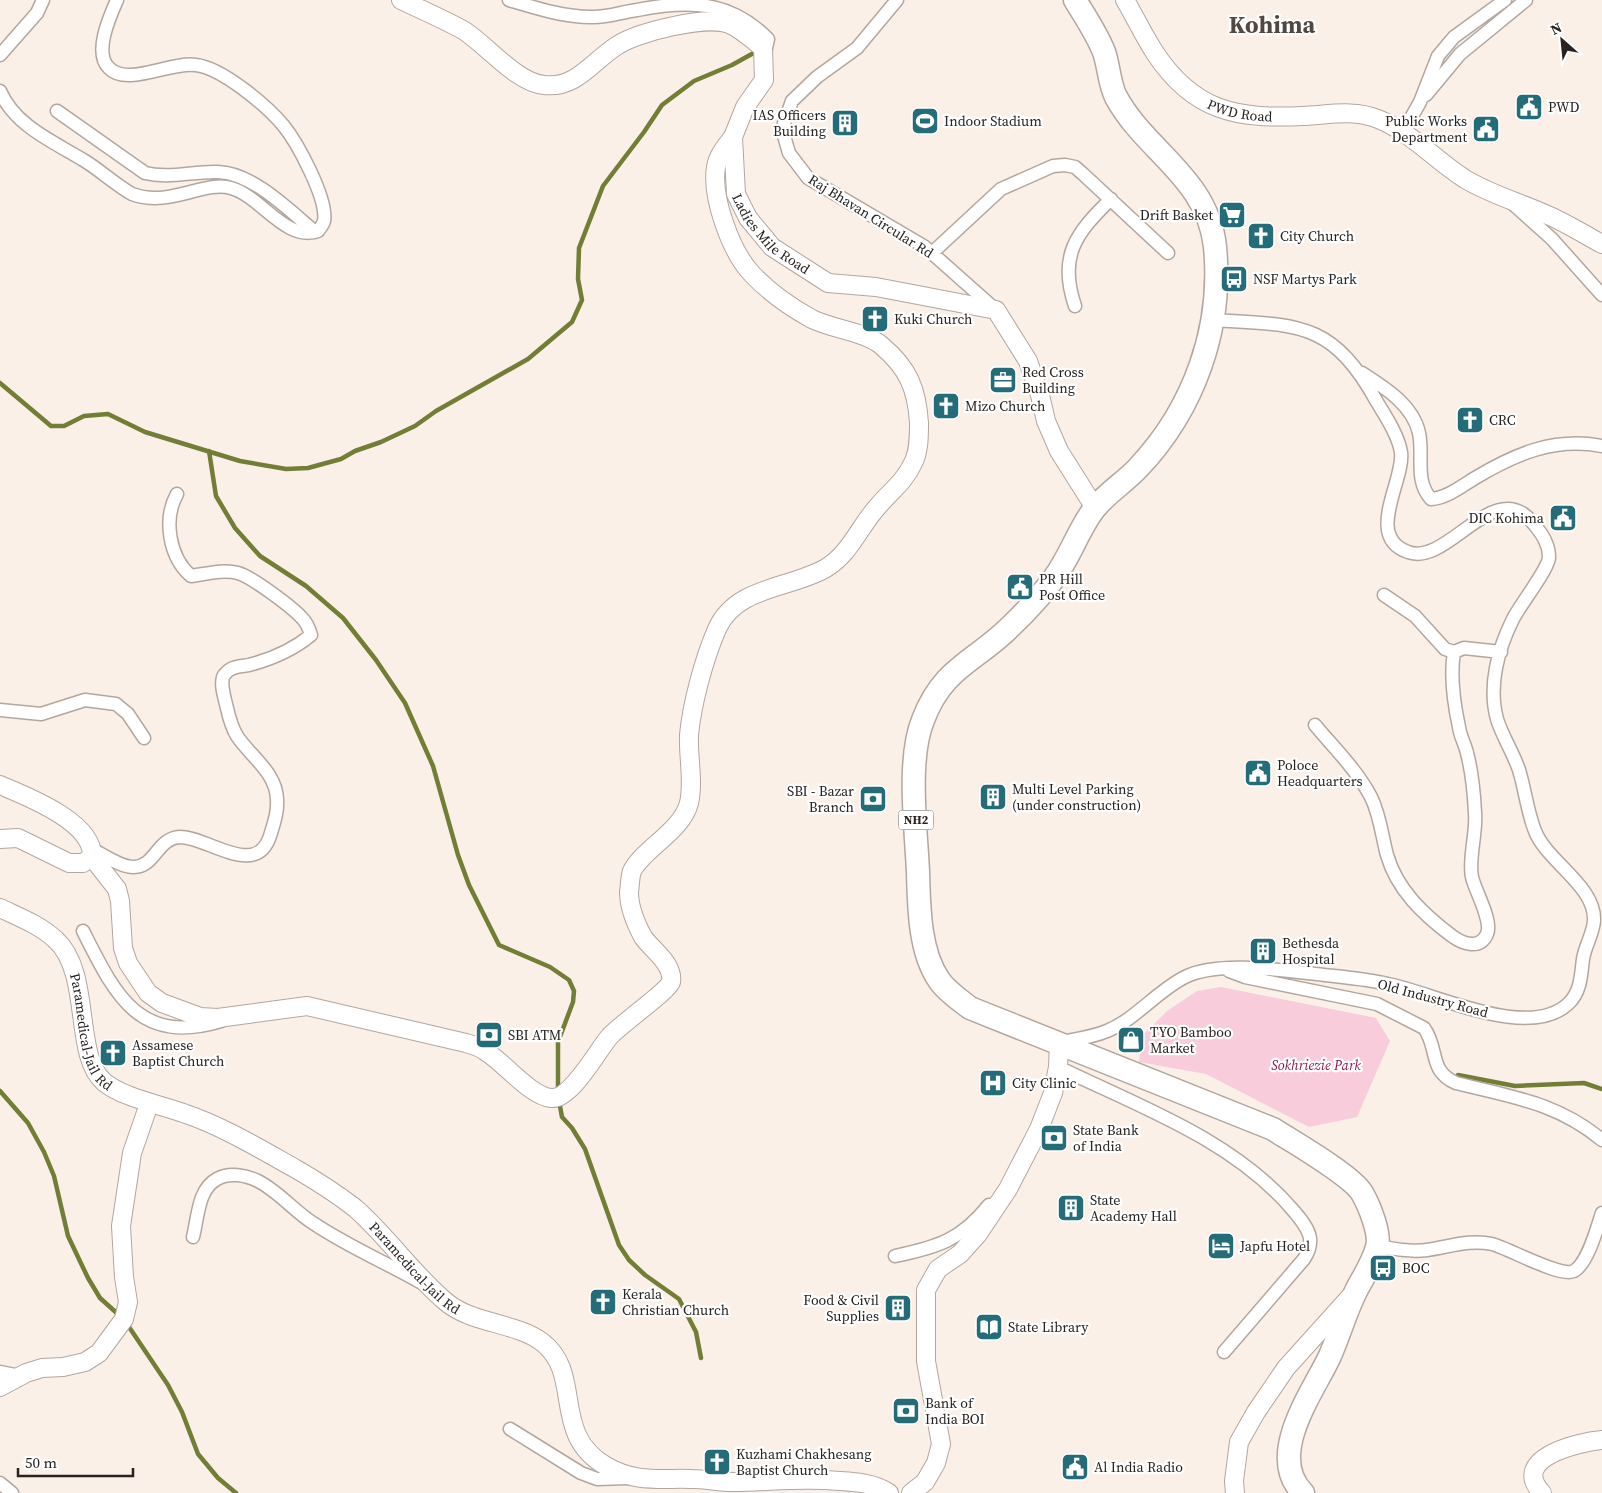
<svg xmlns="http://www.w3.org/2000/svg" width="1602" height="1493" font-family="'Source Serif 4',serif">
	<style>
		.green { fill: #f8ccdb }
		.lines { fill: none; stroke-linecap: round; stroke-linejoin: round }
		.stream { stroke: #727d36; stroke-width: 4.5 }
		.street-casing { stroke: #b2a79f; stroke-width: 15 }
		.secondary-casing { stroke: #b2a79f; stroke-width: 20 }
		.highway-casing { stroke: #b2a79f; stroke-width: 25 }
		.street { stroke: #fff; stroke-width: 12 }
		.secondary { stroke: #fff; stroke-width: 18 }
		.highway { stroke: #fff; stroke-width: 22 }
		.labels { text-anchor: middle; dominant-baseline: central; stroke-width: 4.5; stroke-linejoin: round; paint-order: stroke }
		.shield { fill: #fff; stroke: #686563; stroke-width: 1 }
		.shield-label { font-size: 12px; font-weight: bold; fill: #282320 }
		.poi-label { font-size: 14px; fill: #282320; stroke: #fff; text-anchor: start }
		.street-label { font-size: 14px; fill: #282320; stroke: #fff }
		.park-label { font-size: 14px; font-style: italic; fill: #8d1952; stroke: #fff }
		.town-label { font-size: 24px; font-weight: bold; fill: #504741; stroke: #fff }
	</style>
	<rect width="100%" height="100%" fill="#fbf0e7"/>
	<!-- green -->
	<path class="green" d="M1221 987 1376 1018 1390 1041 1357 1117 1309 1127 1206 1074 1139 1062 1142 1036 1167 1011 1197 991Z"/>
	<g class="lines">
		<!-- stream -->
		<path class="stream" d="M0 383 51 426H64L84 416 108 414 145 432 240 461 286 469 308 468 341 459 355 451 381 442 415 426 436 411 528 359 572 322 582 300 578 279 579 248 603 186 644 132 662 105 694 81 732 65 759 50
			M209 451 216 496 235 528 260 556 306 586 343 618 376 660 405 703 433 766 458 855 469 885 499 945 550 967 569 980 574 991 573 1002 558 1042V1091
			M1458 1075 1515 1086 1584 1083 1602 1089
			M0 1091 28 1123 44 1152 54 1176 68 1236 88 1278 100 1298 120 1316
			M559 1101 562 1117 572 1128 585 1149 619 1245 629 1260 645 1275 679 1299 696 1332 701 1358
			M127 1324 168 1385 182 1412 198 1454 218 1478 236 1493"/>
		<!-- street casing -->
		<g class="street-casing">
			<path id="street" d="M509 0C536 8 563 17 591 17 606 18 622 12 637 10 688 0 730 0 768 39L764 57
				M897 0 857 48 817 77 792 101 782 129 789 153 808 178 925 247 996 310
				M0 55 37 13 43 0
				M0 91C15 126 54 142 85 161 101 171 116 185 132 194 170 208 204 180 231 188 261 196 285 242 318 231 320 228 323 225 324 221 328 199 297 142 283 125 266 105 222 68 196 65 171 61 127 87 109 68 93 53 110 16 117 0
				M1426 95 1460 54 1526 0
				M57 111 145 173C169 179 193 171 218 172 253 173 290 211 315 232
				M1403 132 1420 102 1438 56 1454 37 1505 0
				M1513 204 1552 239 1602 295
				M932 253 1001 189 1053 166 1065 165 1075 167 1083 174 1168 253
				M1075 306C1058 256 1076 233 1111 199
				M1362 373C1384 387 1413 405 1419 433 1424 456 1414 480 1431 499 1447 498 1462 486 1475 478 1515 454 1554 437 1602 446
				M1384 595 1415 616 1445 649 1454 652
				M0 710 41 714 85 700 116 704 128 714 144 738
				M1315 725C1334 748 1357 770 1371 797 1380 815 1382 836 1387 855 1397 890 1424 915 1452 936 1463 944 1480 950 1487 934 1493 921 1475 891 1472 877 1468 860 1477 832 1475 813 1474 792 1472 772 1467 753 1465 744 1460 736 1459 727 1454 704 1450 676 1454 652L1464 648 1501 652
				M92 849C104 855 120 867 134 867 155 867 157 838 180 837 208 837 256 879 270 836 274 823 278 812 277 799 276 772 250 756 237 736 230 725 228 712 225 700 223 692 221 685 223 677 224 675 228 670 231 669 236 666 244 666 249 665 272 659 293 650 311 635 309 628 307 623 302 618 292 607 252 577 238 573 223 569 206 574 191 576 169 557 163 519 177 494
				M83 931C115 994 138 1046 221 1021
				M1229 971 1245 977 1377 1004 1424 1028C1439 1048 1428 1071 1456 1083 1511 1097 1556 1102 1602 1140
				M1061 1042C1077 1039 1093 1037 1107 1031 1136 1019 1157 991 1185 977 1220 959 1294 972 1334 976 1352 978 1371 980 1388 984 1435 993 1529 1042 1569 1003 1581 991 1581 975 1583 959 1585 946 1593 934 1594 921 1596 886 1547 862 1535 831 1527 811 1525 789 1519 770 1513 752 1502 736 1497 719 1488 686 1498 649 1513 619 1520 605 1547 571 1549 558 1549 553 1548 547 1546 543 1544 536 1537 528 1533 523 1494 475 1448 567 1408 552 1364 537 1405 480 1401 452 1398 435 1386 417 1377 402 1332 321 1299 325 1213 320
				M1058 1067C1138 1106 1232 1139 1292 1209 1299 1217 1308 1227 1310 1238 1311 1246 1308 1253 1304 1259L1224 1352
				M193 1237C198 1217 198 1189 217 1179 229 1172 246 1175 258 1181 278 1191 294 1211 313 1223 347 1246 385 1262 420 1282
				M1378 1246C1394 1249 1410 1252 1427 1250 1449 1247 1470 1239 1492 1244 1508 1248 1561 1278 1574 1271 1588 1263 1597 1228 1602 1213
				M895 1256C938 1247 961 1240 989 1205
				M0 1372 20 1376
				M510 1429 581 1473 597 1479 628 1478
				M0 1483 12 1493"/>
		</g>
		<!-- secondary casing -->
		<g class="secondary-casing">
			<g id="secondary">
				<path id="s1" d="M401 0C422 10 443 19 463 30 487 45 517 83 544 85 577 89 593 60 618 45 638 32 707 15 729 24 741 29 753 40 763 48L764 80 745 107 733 137 736 194 748 218 772 247 828 283 876 287 996 310 1028 361 1040 395 1046 421 1059 451 1095 508"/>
				<path id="s2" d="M1125 0C1135 17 1144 36 1155 53 1194 112 1237 119 1303 116 1328 115 1353 109 1378 119 1411 132 1435 160 1465 179 1490 194 1518 202 1545 214 1565 222 1583 234 1602 244"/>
				<path d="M0 785C26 796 94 822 92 857L83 863H69L18 838 0 839"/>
				<path d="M92 857 117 889 120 901 123 948 128 963 148 993 162 1003 200 1017 218 1018 307 1006 466 1043C473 1045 480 1047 485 1051 504 1062 530 1096 551 1098 571 1100 597 1051 610 1036 620 1025 670 989 671 982 674 964 652 950 643 937 636 924 629 906 629 892 630 886 630 876 632 871 643 849 682 831 689 803 694 782 688 757 689 735 692 703 704 659 717 629 736 586 790 589 826 568 851 553 860 525 879 505 891 491 905 481 913 463 919 452 919 436 919 423 917 389 908 368 882 346 866 332 832 329 812 319 792 308 768 291 752 274 731 252 711 197 716 167 718 155 726 146 733 137"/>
				<path id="s3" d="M0 908C19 917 40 925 56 940 92 973 73 1056 104 1082 123 1098 162 1105 186 1114 222 1126 262 1150 296 1169 315 1180 337 1194 355 1208 387 1236 412 1273 445 1301 471 1324 515 1322 542 1342 584 1374 550 1434 606 1466 635 1483 660 1478 692 1479 706 1479 719 1482 733 1482 768 1482 803 1477 839 1481 855 1482 875 1483 889 1493"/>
				<path d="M0 1387 26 1373 42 1368 63 1367 85 1362 99 1353 124 1319 128 1302 124 1277 121 1226 132 1153 149 1104"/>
				<path d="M911 1493 925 1482 936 1463 941 1444 926 1361V1290L938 1269 960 1254 978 1234 1008 1189 1039 1129 1053 1093 1058 1067 1059 1042"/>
				<path d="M1235 1493 1234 1481 1239 1442 1256 1412 1286 1368 1350 1297"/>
				<path d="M1542 1493C1509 1458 1579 1442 1602 1440"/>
			</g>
		</g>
		<!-- highway casing -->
		<g class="highway-casing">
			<path id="highway" d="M1075 0C1085 16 1097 34 1104 52 1109 66 1109 83 1116 97 1145 151 1208 178 1215 247 1223 328 1194 409 1138 468 1125 482 1107 493 1095 508 1082 524 1074 546 1063 564 1053 583 1026 612 1010 627 975 662 943 667 923 720 907 759 916 828 918 872 919 906 919 951 939 980 946 991 960 1000 970 1008L1273 1129C1293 1142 1351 1175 1362 1193 1369 1205 1381 1234 1377 1247 1373 1263 1363 1277 1356 1291 1345 1313 1339 1336 1329 1358 1311 1395 1266 1456 1303 1493"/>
		</g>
		<!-- street -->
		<use href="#street" class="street"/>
		<!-- secondary -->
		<use href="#secondary" class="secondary"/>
		<!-- highway -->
		<use href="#highway" class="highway"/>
	</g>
	<!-- icons -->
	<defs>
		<g id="civic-square" transform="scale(1.4375)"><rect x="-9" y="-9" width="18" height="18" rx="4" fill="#246c78" stroke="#fff"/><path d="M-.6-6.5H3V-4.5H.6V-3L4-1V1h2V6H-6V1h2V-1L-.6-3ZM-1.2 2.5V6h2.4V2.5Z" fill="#fff"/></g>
		<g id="stadium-square" transform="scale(1.4375)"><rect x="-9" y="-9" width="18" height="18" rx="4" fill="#246c78" stroke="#fff"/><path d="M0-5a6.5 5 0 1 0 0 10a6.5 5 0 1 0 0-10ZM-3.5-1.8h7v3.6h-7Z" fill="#fff"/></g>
		<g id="building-square" transform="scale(1.4375)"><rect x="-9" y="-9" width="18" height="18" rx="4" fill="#246c78" stroke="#fff"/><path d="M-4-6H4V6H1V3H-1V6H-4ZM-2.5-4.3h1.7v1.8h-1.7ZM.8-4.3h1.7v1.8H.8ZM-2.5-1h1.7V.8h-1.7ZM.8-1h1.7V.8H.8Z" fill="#fff"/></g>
		<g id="supermarket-square" transform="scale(1.4375)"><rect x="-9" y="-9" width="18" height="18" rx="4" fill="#246c78" stroke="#fff"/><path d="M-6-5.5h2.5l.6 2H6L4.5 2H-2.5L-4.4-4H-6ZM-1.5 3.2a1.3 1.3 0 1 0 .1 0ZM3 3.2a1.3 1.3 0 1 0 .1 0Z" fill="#fff"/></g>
		<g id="church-square" transform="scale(1.4375)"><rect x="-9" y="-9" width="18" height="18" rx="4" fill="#246c78" stroke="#fff"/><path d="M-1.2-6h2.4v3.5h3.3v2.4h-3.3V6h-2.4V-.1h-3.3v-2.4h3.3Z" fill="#fff"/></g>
		<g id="bus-square" transform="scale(1.4375)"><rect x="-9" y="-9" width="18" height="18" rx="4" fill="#246c78" stroke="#fff"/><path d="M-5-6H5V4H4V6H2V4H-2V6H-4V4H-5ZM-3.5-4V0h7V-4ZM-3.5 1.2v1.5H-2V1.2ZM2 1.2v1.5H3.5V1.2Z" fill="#fff"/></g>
		<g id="office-square" transform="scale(1.4375)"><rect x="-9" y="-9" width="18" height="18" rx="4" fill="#246c78" stroke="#fff"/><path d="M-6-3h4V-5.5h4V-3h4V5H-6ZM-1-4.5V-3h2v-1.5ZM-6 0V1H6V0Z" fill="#fff"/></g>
		<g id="bank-square" transform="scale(1.4375)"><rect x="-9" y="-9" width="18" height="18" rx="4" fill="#246c78" stroke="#fff"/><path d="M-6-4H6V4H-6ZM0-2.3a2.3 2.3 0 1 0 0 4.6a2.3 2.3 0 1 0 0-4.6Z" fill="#fff"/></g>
		<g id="shop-square" transform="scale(1.4375)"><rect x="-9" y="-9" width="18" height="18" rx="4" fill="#246c78" stroke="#fff"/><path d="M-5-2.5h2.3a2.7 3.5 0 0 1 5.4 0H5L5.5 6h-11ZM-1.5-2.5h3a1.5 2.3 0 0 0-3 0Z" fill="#fff"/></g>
		<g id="hospital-square" transform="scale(1.4375)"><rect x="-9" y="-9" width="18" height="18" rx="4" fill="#246c78" stroke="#fff"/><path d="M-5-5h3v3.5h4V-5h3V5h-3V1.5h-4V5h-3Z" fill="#fff"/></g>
		<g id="hotel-square" transform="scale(1.4375)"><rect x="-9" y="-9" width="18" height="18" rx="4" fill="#246c78" stroke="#fff"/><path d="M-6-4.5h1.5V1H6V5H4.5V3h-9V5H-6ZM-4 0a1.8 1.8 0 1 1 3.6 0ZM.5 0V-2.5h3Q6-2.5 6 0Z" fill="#fff"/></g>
		<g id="library-square" transform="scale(1.4375)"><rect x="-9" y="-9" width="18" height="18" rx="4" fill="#246c78" stroke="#fff"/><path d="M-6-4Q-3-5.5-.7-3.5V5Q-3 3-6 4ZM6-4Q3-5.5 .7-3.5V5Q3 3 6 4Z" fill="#fff"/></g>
	</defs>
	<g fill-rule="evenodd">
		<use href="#civic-square" x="1529" y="107"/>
		<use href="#stadium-square" x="925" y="121"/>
		<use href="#building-square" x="845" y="123"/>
		<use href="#civic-square" x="1486" y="129"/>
		<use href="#supermarket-square" x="1232" y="215"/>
		<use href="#church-square" x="1261" y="236"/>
		<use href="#bus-square" x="1234" y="279"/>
		<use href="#church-square" x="875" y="319"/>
		<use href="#office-square" x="1003" y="380"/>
		<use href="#church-square" x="946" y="406"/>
		<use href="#church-square" x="1470" y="420"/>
		<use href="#civic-square" x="1563" y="518"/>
		<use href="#civic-square" x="1020" y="587"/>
		<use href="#civic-square" x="1258" y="773"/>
		<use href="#building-square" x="993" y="797"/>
		<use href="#bank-square" x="873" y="799"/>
		<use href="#building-square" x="1263" y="951"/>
		<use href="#bank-square" x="489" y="1035"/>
		<use href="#shop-square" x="1131" y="1040"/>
		<use href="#church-square" x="113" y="1053"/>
		<use href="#hospital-square" x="993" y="1083"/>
		<use href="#bank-square" x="1054" y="1138"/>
		<use href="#building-square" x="1071" y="1208"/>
		<use href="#hotel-square" x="1221" y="1246"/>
		<use href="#bus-square" x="1383" y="1268"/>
		<use href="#church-square" x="603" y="1302"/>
		<use href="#building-square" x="898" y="1308"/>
		<use href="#library-square" x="989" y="1327"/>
		<use href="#bank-square" x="906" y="1411"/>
		<use href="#church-square" x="717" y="1462"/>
		<use href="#civic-square" x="1075" y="1467"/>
	</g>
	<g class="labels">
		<!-- shield labels -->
		<rect class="shield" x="898.5" y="810.5" width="35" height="19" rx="4"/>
		<g class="shield-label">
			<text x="916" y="820">NH2</text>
		</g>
		<!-- poi labels -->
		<g class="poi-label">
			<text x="1548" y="107">PWD</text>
			<text x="826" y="115" text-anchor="end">IAS Officers<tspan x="826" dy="16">Building</tspan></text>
			<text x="944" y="121">Indoor Stadium</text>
			<text x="1467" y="121" text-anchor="end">Public Works<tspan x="1467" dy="16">Department</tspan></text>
			<text x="1213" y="215" text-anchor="end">Drift Basket</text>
			<text x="1280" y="236">City Church</text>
			<text x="1253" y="279">NSF Martys Park</text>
			<text x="894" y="319">Kuki Church</text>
			<text x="1022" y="372">Red Cross<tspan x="1022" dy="16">Building</tspan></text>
			<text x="965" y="406">Mizo Church</text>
			<text x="1489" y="420">CRC</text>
			<text x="1544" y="518" text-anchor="end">DIC Kohima</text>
			<text x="1039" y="579">PR Hill<tspan x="1039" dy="16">Post Office</tspan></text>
			<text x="1277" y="765">Poloce<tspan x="1277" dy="16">Headquarters</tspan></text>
			<text x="1012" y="789">Multi Level Parking<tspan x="1012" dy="16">(under construction)</tspan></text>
			<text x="854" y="791" text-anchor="end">SBI - Bazar<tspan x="854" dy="16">Branch</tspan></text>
			<text x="1282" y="943">Bethesda<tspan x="1282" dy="16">Hospital</tspan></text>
			<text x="1150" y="1032">TYO Bamboo<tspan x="1150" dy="16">Market</tspan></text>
			<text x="508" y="1035">SBI ATM</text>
			<text x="132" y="1045">Assamese<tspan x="132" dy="16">Baptist Church</tspan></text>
			<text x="1012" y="1083">City Clinic</text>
			<text x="1073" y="1130">State Bank<tspan x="1073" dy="16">of India</tspan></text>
			<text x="1090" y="1200">State<tspan x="1090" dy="16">Academy Hall</tspan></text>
			<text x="1240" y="1246">Japfu Hotel</text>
			<text x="1402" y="1268">BOC</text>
			<text x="622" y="1294">Kerala<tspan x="622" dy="16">Christian Church</tspan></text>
			<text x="879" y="1300" text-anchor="end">Food &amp; Civil<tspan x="879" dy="16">Supplies</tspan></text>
			<text x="1008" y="1327">State Library</text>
			<text x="925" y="1403">Bank of<tspan x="925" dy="16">India BOI</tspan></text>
			<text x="736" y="1454">Kuzhami Chakhesang<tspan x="736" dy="16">Baptist Church</tspan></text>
			<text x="1094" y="1467">Al India Radio</text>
		</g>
		<!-- street labels -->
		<g class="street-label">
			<text stroke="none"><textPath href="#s2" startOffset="168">PWD Road</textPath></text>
			<text transform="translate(871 216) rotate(32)">Raj Bhavan Circular Rd</text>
			<text stroke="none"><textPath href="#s1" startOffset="620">Ladies Mile Road</textPath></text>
			<text transform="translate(1433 998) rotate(15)">Old Industry Road</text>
			<text stroke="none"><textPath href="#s3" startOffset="165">Paramedical-Jail Rd</textPath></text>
			<text stroke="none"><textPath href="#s3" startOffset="585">Paramedical-Jail Rd</textPath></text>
		</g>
		<!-- park labels -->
		<g class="park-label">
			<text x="1316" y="1065">Sokhriezie Park</text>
		</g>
		<!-- town labels -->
		<g class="town-label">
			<text x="1272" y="24">Kohima</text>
		</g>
	</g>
	<!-- north arrow -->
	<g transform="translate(1562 40) rotate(333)" stroke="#ffffff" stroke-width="4" paint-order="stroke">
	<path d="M0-4L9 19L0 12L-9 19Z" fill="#282320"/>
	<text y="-8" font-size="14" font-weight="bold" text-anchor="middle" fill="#282320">N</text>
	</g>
	<!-- scale -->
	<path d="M18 1468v8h115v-8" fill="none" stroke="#282320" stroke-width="2.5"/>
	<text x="25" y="1468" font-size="15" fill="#282320" stroke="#ffffff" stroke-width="4" paint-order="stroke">50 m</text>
</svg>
